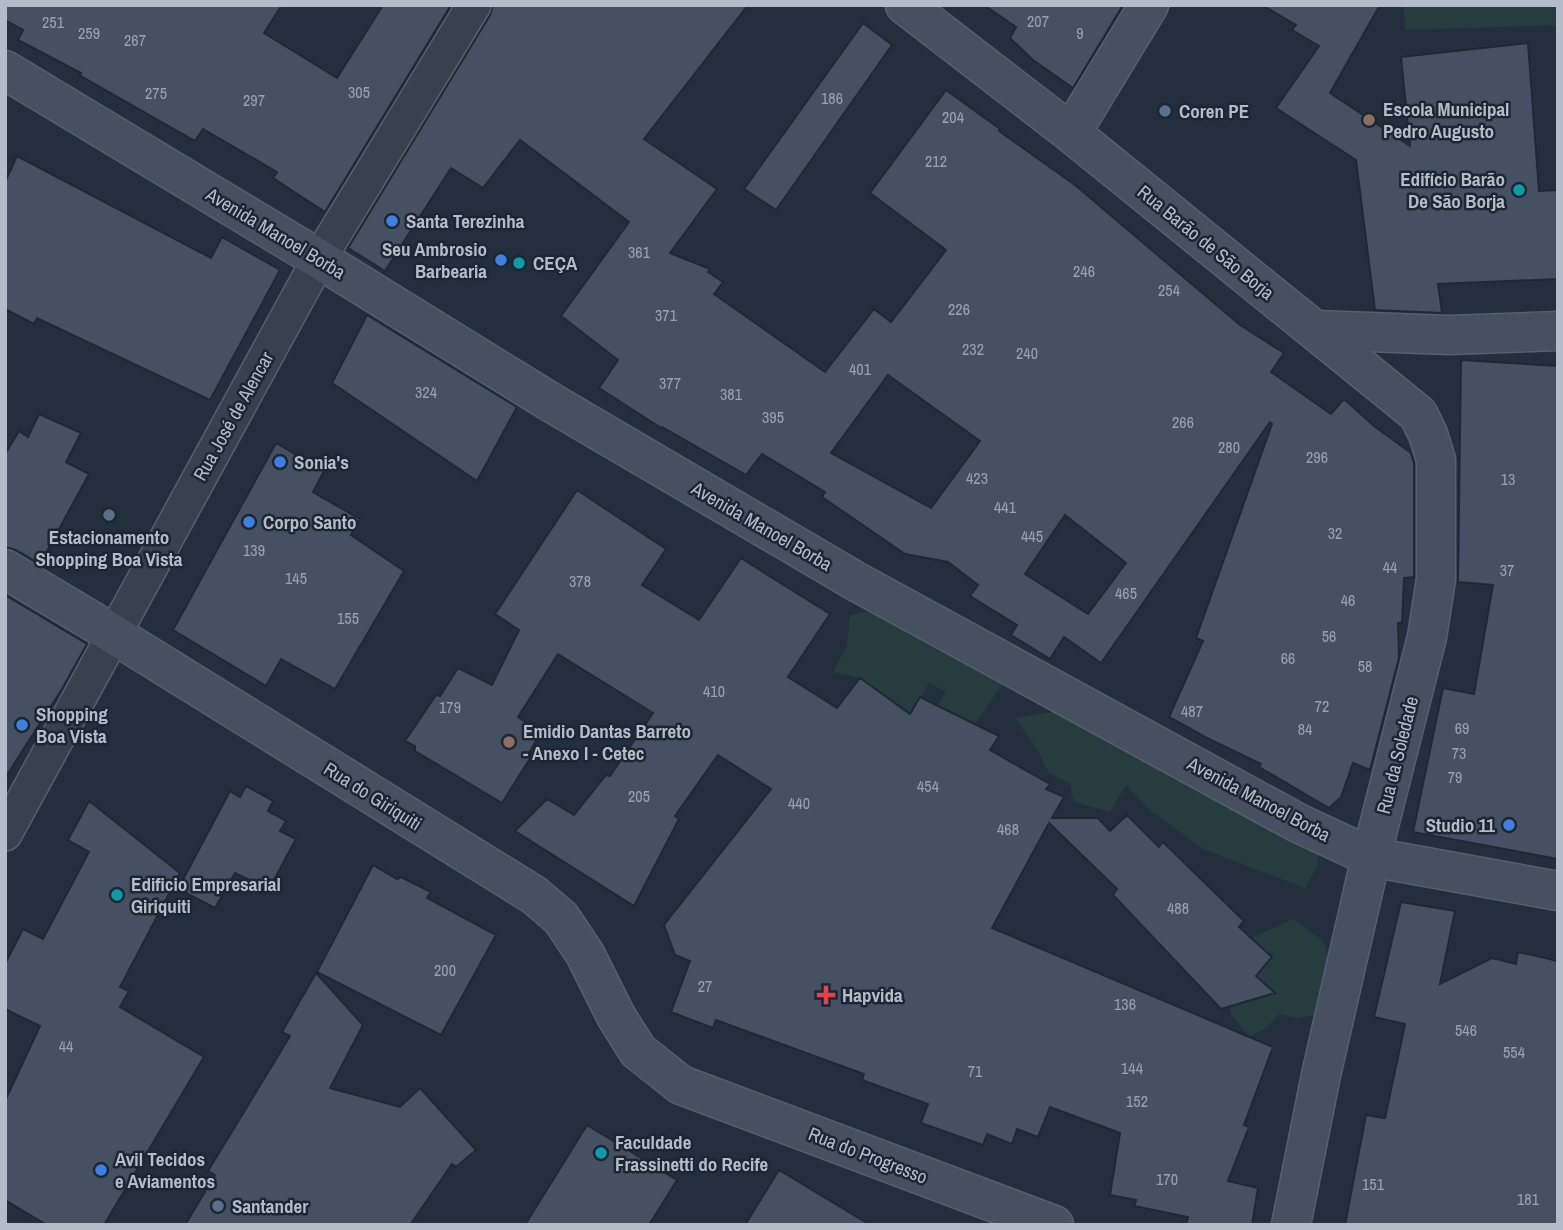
<svg xmlns="http://www.w3.org/2000/svg" width="1563" height="1230" font-family="'Archivo Narrow',sans-serif">
	<style>
		.green { fill: #263c3f }
		.building { fill: #455162; stroke: #1f2835; stroke-width: 2; fill-rule: evenodd }
		.lines { fill: none; stroke-linecap: round; stroke-linejoin: round }
		.street-casing { stroke: #565f6c; stroke-width: 36 }
		.secondary-casing { stroke: #565f6c; stroke-width: 41 }
		.street { stroke: #38414e; stroke-width: 33 }
		.secondary { stroke: #465061; stroke-width: 38 }
		.service-dot { fill: #5c6f8a; stroke: #1d2633; stroke-width: 2.5 }
		.education-dot { fill: #8d6e63; stroke: #1d2633; stroke-width: 2.5 }
		.culture-dot { fill: #0f9aa8; stroke: #1d2633; stroke-width: 2.5 }
		.shop-dot { fill: #3f7fe0; stroke: #1d2633; stroke-width: 2.5 }
		.health-dot { fill: #e0444e; stroke: #1d2633; stroke-width: 2.5 }
		.labels { text-anchor: middle; dominant-baseline: central; stroke-width: 5; stroke-linejoin: round; paint-order: stroke }
		.number-label { font-size: 16px; fill: #98a1af }
		.poi-label { font-size: 19px; font-weight: bold; fill: #b4bcc9; stroke: #1d2633; text-anchor: start }
		.street-label { font-size: 19px; fill: #b4bcc9; stroke: #1d2633 }
	</style>
	<rect width="100%" height="100%" fill="#242f3e"/>
	<!-- green -->
	<path class="green" d="M1404 5H1558V25L1405 30Z
		M871 611 998 665 1002 685 975 724 948 711 938 734 926 725 946 692 929 683 911 713 860 678 833 672 847 645 850 615Z
		M1064 702 1320 845 1317 867 1305 888 1203 849 1150 810 1126 785 1110 812 1074 802 1070 784 1048 772 1039 752 1015 718 1052 712Z
		M1293 919 1323 941 1334 971 1322 1014 1298 1018 1279 1014 1266 1028 1249 1037 1231 1015 1228 1001 1245 987 1258 998 1267 996 1256 976 1272 957 1251 938Z"/>
	<!-- building -->
	<path class="building" d="M5 5H282L264 33 337 78 383 5H451L325 212 273 178 277 172 203 129 195 141 79 75 81 73 18 40 23 30 5 20Z
		M493 5H748L644 139 717 189 670 253 710 269 708 272 723 282 714 294 825 372 874 309 891 322 946 250 870 193 946 90 1000 129 999 131 1075 185 1240 325 1284 353 1271 372 1331 414 1344 399 1374 426 1411 453 1414 463V577L1404 578 1402 623H1398L1399 658 1370 770 1353 763 1341 797 1329 808 1259 767 1261 764 1207 738 1169 717 1203 641 1196 638 1272 424 1270 422 1101 663 1064 637 1050 659 1011 635 1017 625 970 596 978 585 948 562 905 554 822 497 825 492 762 454 746 475 662 427 661 428 599 388 618 360 561 316 629 222 520 140 483 188 451 168 385 271 348 248 490 15ZM888 375 980 441 931 508 831 453ZM1065 515 1126 563 1088 614 1025 574Z
		M984 5H1123L1073 88 1033 60 1010 38 1016 27Z
		M1262 5H1380L1330 93 1410 146 1401 57 1528 43 1539 191 1558 190V279L1438 284 1442 313 1375 310 1356 160 1276 108 1319 46 1292 30 1296 25Z
		M863 23 892 45 776 210 744 189Z
		M17 156 211 258 222 237 280 270 210 400 37 318 34 324 5 309V182Z
		M367 315 517 407 477 481 332 383Z
		M1461 360 1558 366V859L1413 832 1443 688 1474 694 1493 585 1458 582Z
		M39 414 81 433 66 462 89 474 40 564 16 550 5 547V454L19 431 28 437Z
		M276 443 324 471 313 492 360 519 351 535 404 571 335 689 281 659 266 686 173 630Z
		M577 490 666 549 642 585 699 620 741 558 830 614 788 677 837 708 860 678 910 714 920 697 999 736 990 750 1050 784 1046 789 1064 797 1052 818H1098L1110 831 1127 815 1159 847 1163 842 1244 921 1239 927 1272 957 1256 976 1275 993 1221 1009 1113 895 1117 889 1049 823 992 928 1273 1047 1244 1125 1249 1127 1228 1181 1258 1188 1252 1225H1186L1188 1217 1134 1206 1136 1200 1110 1195 1120 1133 1050 1107 1038 1137 1017 1129 1012 1144 987 1134 983 1145 921 1123 928 1104 862 1080 864 1074 716 1020 713 1028 671 1012 690 961 675 955 664 925 771 789 718 755 675 816 679 819 634 906 515 831 547 799 574 815 606 775 610 776 653 713 558 654 518 717 541 732 529 753 531 757 502 803 415 751V746L405 741 436 695 440 696 458 668 492 685 519 630 495 614Z
		M5 595 87 644 62 689 5 778Z
		M246 786 273 801 268 811 286 821 280 831 296 839 269 889 235 873 215 908 178 889 230 791 240 797Z
		M89 801 180 873 120 987 129 991 120 1007 204 1057 104 1225H47L5 1200V1101L40 1026 5 1009V964L23 929 43 939 89 852 68 840Z
		M373 865 397 879 401 877 431 892 427 898 496 935 441 1035 317 972Z
		M1401 902 1455 911 1440 984 1492 958 1516 964 1518 952 1558 961V1225H1345L1366 1115 1385 1118 1405 1024 1374 1017Z
		M316 973 363 1025 330 1088 400 1107 420 1088 476 1150 456 1167 452 1164 410 1225H185L215 1175 208 1171 290 1036 282 1032Z
		M587 1125 677 1180 649 1225H525Z
		M779 1170 870 1225H745Z"/>
	<g class="lines">
		<!-- street casing -->
		<g class="street-casing">
			<path id="street" d="M5 834 319 259 474 5"/>
		</g>
		<!-- secondary casing -->
		<g class="secondary-casing">
			<path id="secondary" d="M905 5 1071 133 1418 414 1428 434 1436 460V579L1427 637 1371 857 1321 1075 1291 1225
				M5 70 319 259 552 403 857 582 1298 823 1371 857 1558 891
				M1071 133 1149 5
				M1316 330 1449 335 1558 331
				M5 569 97 624 534 895 561 918 585 954 616 1016 638 1051 681 1085 1054 1225"/>
		</g>
		<!-- street -->
		<use href="#street" class="street"/>
		<!-- secondary -->
		<use href="#secondary" class="secondary"/>
	</g>
	<!-- markers -->
	<g class="service-dot">
		<circle cx="1165" cy="111" r="7"/>
		<circle cx="109" cy="515" r="7"/>
		<circle cx="218" cy="1206" r="7"/>
	</g>
	<g class="education-dot">
		<circle cx="1369" cy="120" r="7"/>
		<circle cx="509" cy="742" r="7"/>
	</g>
	<g class="culture-dot">
		<circle cx="1519" cy="190" r="7"/>
		<circle cx="519" cy="263" r="7"/>
		<circle cx="117" cy="895" r="7"/>
		<circle cx="601" cy="1153" r="7"/>
	</g>
	<g class="shop-dot">
		<circle cx="392" cy="221" r="7"/>
		<circle cx="501" cy="260" r="7"/>
		<circle cx="280" cy="462" r="7"/>
		<circle cx="249" cy="522" r="7"/>
		<circle cx="22" cy="725" r="7"/>
		<circle cx="1509" cy="825" r="7"/>
		<circle cx="101" cy="1170" r="7"/>
	</g>
	<path class="health-dot" d="M822.5 984.5h7v7h7v7h-7v7h-7v-7h-7v-7h7z"/>
	<g class="labels">
		<!-- number labels -->
		<g class="number-label">
			<text x="1038" y="21">207</text>
			<text x="53" y="22">251</text>
			<text x="89" y="33">259</text>
			<text x="1080" y="33">9</text>
			<text x="135" y="40">267</text>
			<text x="359" y="92">305</text>
			<text x="156" y="93">275</text>
			<text x="832" y="98">186</text>
			<text x="254" y="100">297</text>
			<text x="953" y="117">204</text>
			<text x="936" y="161">212</text>
			<text x="639" y="252">361</text>
			<text x="1084" y="271">246</text>
			<text x="1169" y="290">254</text>
			<text x="959" y="309">226</text>
			<text x="666" y="315">371</text>
			<text x="973" y="349">232</text>
			<text x="1027" y="353">240</text>
			<text x="860" y="369">401</text>
			<text x="670" y="383">377</text>
			<text x="426" y="392">324</text>
			<text x="731" y="394">381</text>
			<text x="773" y="417">395</text>
			<text x="1183" y="422">266</text>
			<text x="1229" y="447">280</text>
			<text x="1317" y="457">296</text>
			<text x="977" y="478">423</text>
			<text x="1508" y="479">13</text>
			<text x="1005" y="507">441</text>
			<text x="1335" y="533">32</text>
			<text x="1032" y="536">445</text>
			<text x="254" y="550">139</text>
			<text x="1390" y="567">44</text>
			<text x="1507" y="570">37</text>
			<text x="296" y="578">145</text>
			<text x="580" y="581">378</text>
			<text x="1126" y="593">465</text>
			<text x="1348" y="600">46</text>
			<text x="348" y="618">155</text>
			<text x="1329" y="636">56</text>
			<text x="1288" y="658">66</text>
			<text x="1365" y="666">58</text>
			<text x="714" y="691">410</text>
			<text x="1322" y="706">72</text>
			<text x="450" y="707">179</text>
			<text x="1192" y="711">487</text>
			<text x="1462" y="728">69</text>
			<text x="1305" y="729">84</text>
			<text x="1459" y="753">73</text>
			<text x="1455" y="777">79</text>
			<text x="928" y="786">454</text>
			<text x="639" y="796">205</text>
			<text x="799" y="803">440</text>
			<text x="1008" y="829">468</text>
			<text x="1178" y="908">488</text>
			<text x="445" y="970">200</text>
			<text x="705" y="986">27</text>
			<text x="1125" y="1004">136</text>
			<text x="1466" y="1030">546</text>
			<text x="66" y="1046">44</text>
			<text x="1514" y="1052">554</text>
			<text x="1132" y="1068">144</text>
			<text x="975" y="1071">71</text>
			<text x="1137" y="1101">152</text>
			<text x="1167" y="1179">170</text>
			<text x="1373" y="1184">151</text>
			<text x="1528" y="1199">181</text>
		</g>
		<!-- poi labels -->
		<g class="poi-label">
			<text x="1383" y="109">Escola Municipal<tspan x="1383" dy="22">Pedro Augusto</tspan></text>
			<text x="1179" y="111">Coren PE</text>
			<text x="1505" y="179" text-anchor="end">Edifício Barão<tspan x="1505" dy="22">De São Borja</tspan></text>
			<text x="406" y="221">Santa Terezinha</text>
			<text x="487" y="249" text-anchor="end">Seu Ambrosio<tspan x="487" dy="22">Barbearia</tspan></text>
			<text x="533" y="263">CEÇA</text>
			<text x="294" y="462">Sonia's</text>
			<text x="263" y="522">Corpo Santo</text>
			<text x="109" y="537" text-anchor="middle">Estacionamento<tspan x="109" dy="22">Shopping Boa Vista</tspan></text>
			<text x="36" y="714">Shopping<tspan x="36" dy="22">Boa Vista</tspan></text>
			<text x="523" y="731">Emidio Dantas Barreto<tspan x="523" dy="22">- Anexo I - Cetec</tspan></text>
			<text x="1495" y="825" text-anchor="end">Studio 11</text>
			<text x="131" y="884">Edificio Empresarial<tspan x="131" dy="22">Giriquiti</tspan></text>
			<text x="842" y="995">Hapvida</text>
			<text x="615" y="1142">Faculdade<tspan x="615" dy="22">Frassinetti do Recife</tspan></text>
			<text x="115" y="1159">Avil Tecidos<tspan x="115" dy="22">e Aviamentos</tspan></text>
			<text x="232" y="1206">Santander</text>
		</g>
		<!-- street labels -->
		<g class="street-label">
			<text transform="translate(276 233) rotate(31)">Avenida Manoel Borba</text>
			<text transform="translate(1206 242) rotate(39)">Rua Barão de São Borja</text>
			<text transform="translate(233 416) rotate(-61)">Rua José de Alencar</text>
			<text transform="translate(762 526) rotate(30)">Avenida Manoel Borba</text>
			<text transform="translate(1397 755) rotate(-76)">Rua da Soledade</text>
			<text transform="translate(373 796) rotate(32)">Rua do Giriquiti</text>
			<text transform="translate(1259 799) rotate(28)">Avenida Manoel Borba</text>
			<text transform="translate(868 1155) rotate(21)">Rua do Progresso</text>
		</g>
	</g>
	<!-- border -->
	<rect width="1563" height="1230" fill="none" stroke="#b4bcc9" stroke-width="14"/>
</svg>
